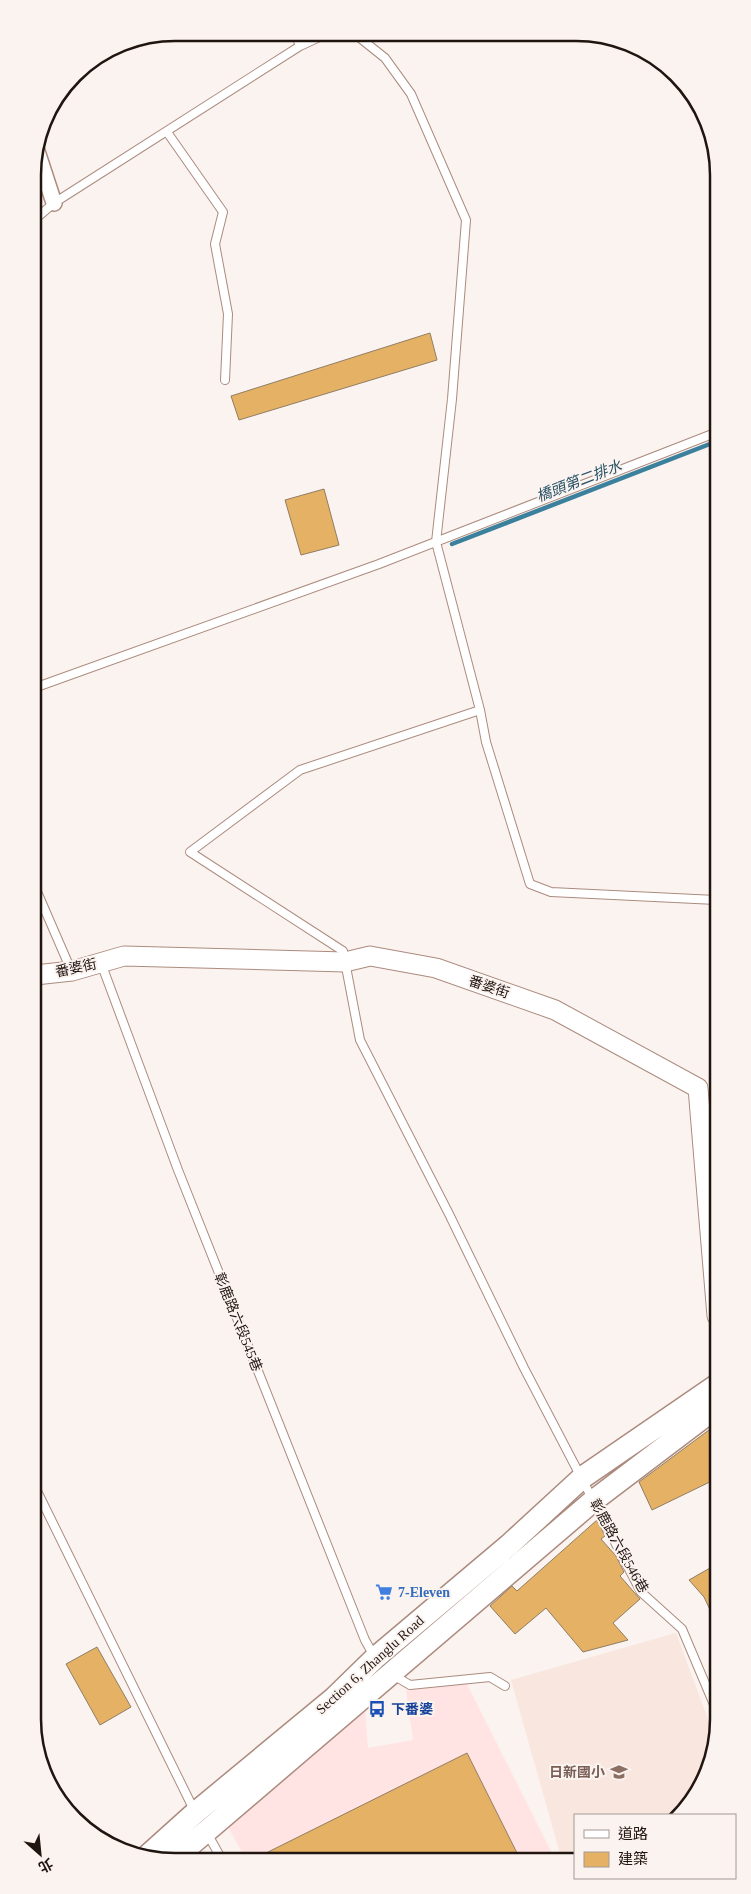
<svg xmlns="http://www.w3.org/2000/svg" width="751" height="1894" font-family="'Times New Roman','Noto Sans TC',serif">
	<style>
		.industrial { fill: #ffe4e3 }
		.built { fill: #f8e6df }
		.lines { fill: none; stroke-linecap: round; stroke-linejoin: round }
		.stream { stroke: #3b819d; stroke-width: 4.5 }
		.building { fill: #e5b164; stroke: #907d63 }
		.service-casing { stroke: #ac8b7e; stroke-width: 10 }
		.minor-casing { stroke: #ac8b7e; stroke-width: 18 }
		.tertiary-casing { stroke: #ac8b7e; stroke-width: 21 }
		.secondary-casing { stroke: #ac8b7e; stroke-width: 24 }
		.service { stroke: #fff; stroke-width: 8 }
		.minor { stroke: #fff; stroke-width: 15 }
		.tertiary { stroke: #fff; stroke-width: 19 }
		.secondary { stroke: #fff; stroke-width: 21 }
		.labels { text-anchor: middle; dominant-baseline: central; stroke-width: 4; stroke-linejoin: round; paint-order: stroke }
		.street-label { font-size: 14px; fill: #211510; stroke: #fbf3f0 }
		.shop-label { font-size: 14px; font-weight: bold; fill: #366cbe; stroke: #fbf3f0; text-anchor: start }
		.transit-label { font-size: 14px; font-weight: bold; fill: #164399; stroke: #fbf3f0; text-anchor: start }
		.education-label { font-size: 14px; font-weight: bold; fill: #785e54; stroke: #fbf3f0; text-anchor: end }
		.water-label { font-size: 15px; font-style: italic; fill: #275265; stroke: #fbf3f0 }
		.rim { fill: none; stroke: #211510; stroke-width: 2.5 }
	</style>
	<rect width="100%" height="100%" fill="#fbf3f0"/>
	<!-- industrial -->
	<path class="industrial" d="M467 1684 554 1857 245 1858 228 1827 365 1707 368 1748 413 1740 406 1690Z"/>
	<!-- built -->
	<path class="built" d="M676 1633 715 1738 689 1806 679 1815H575V1857H561L511 1680Z"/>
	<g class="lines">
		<!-- stream -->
		<path class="stream" d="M452 544 715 442"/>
	</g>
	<!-- building -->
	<path class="building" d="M430 333 437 360 239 420 231 396Z
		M324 489 339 545 301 555 285 500Z
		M717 1424 718 1478 652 1510 639 1482Z
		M597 1520 605 1536 601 1539 616 1556 624 1572 620 1576 640 1599 613 1623 628 1640 583 1652 546 1608 515 1634 490 1606 512 1586 517 1591Z
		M710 1568 712 1572 718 1573V1627L704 1597 689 1580Z
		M97 1647 131 1707 100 1725 66 1664Z
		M467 1753 519 1857 256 1858Z"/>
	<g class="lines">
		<!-- service casing -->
		<g class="service-casing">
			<path id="service" d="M295 33 300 46
				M355 34 385 58 411 94 466 220 452 399 436 542 480 710 486 742 530 884 551 892 716 900
				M167 132 223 212 215 244 228 314 225 380
				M33 221 54 203 300 46 328 33
				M34 688 379 564 715 433
				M480 710 300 770 190 852 343 951 360 1040 449 1214 524 1368 641 1592 682 1629 718 1714
				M35 887 71 970
				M101 963 178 1170 365 1640 374 1656
				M37 1491 195 1812
				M393 1675 410 1685 490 1677 505 1686
				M207 1833 221 1858"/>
		</g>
		<!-- minor casing -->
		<g class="minor-casing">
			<path id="minor" d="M37 151 54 203"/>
		</g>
		<!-- tertiary casing -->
		<g class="tertiary-casing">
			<path id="tertiary" d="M35 975 72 971 124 956 345 962 370 956 436 968 555 1010 698 1088 717 1316"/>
		</g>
		<!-- secondary casing -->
		<g class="secondary-casing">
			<path id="secondary" d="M145 1858 195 1813 334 1698 375 1658 509 1545 583 1477 717 1385
				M174 1859 593 1501 717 1407"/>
		</g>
		<!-- service -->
		<use href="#service" class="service"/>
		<!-- minor -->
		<use href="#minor" class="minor"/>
		<!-- tertiary -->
		<use href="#tertiary" class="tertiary"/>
		<!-- secondary -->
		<use href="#secondary" class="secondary"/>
	</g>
	<!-- icons -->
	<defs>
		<g id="supermarket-bare" transform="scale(1.35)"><path d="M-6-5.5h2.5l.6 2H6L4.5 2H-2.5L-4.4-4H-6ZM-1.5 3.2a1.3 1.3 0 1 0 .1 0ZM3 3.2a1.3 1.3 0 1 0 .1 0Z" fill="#3f7fe0" stroke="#fbf3f0" stroke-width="2.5" paint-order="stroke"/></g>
		<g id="bus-bare" transform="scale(1.35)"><path d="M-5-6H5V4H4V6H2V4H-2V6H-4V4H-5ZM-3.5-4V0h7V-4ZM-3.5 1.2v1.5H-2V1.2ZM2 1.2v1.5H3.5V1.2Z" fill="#1a4fb4" stroke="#fbf3f0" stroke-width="2.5" paint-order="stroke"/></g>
		<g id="school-bare" transform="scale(1.35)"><path d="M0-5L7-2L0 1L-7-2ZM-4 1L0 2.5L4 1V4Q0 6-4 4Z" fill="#8d6e63" stroke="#fbf3f0" stroke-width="2.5" paint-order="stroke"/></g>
	</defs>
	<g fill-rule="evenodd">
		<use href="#supermarket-bare" x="384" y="1592"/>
		<use href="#bus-bare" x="377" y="1709"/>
		<use href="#school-bare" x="619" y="1772"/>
	</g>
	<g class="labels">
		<!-- street labels -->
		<g class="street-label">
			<text transform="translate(76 968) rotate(-12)">番婆街</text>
			<text transform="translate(489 987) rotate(19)">番婆街</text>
			<text transform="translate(238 1322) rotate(68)">彰鹿路六段545巷</text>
			<text transform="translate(619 1546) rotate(61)">彰鹿路六段546巷</text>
			<text transform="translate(370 1665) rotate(-42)">Section 6, Zhanglu Road</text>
		</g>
		<!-- shop labels -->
		<g class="shop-label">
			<text x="398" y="1592">7-Eleven</text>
		</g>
		<!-- transit labels -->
		<g class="transit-label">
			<text x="391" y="1709">下番婆</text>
		</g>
		<!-- education labels -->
		<g class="education-label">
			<text x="605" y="1772">日新國小</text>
		</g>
		<!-- water labels -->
		<g class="water-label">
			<text transform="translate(579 481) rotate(-21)">橋頭第二排水</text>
		</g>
	</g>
	<!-- crop -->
	<path d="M0 0H751V1894H0ZM175 41H576A134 134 0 0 1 710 175V1719A134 134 0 0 1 576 1853H175A134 134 0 0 1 41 1719V175A134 134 0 0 1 175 41Z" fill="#fbf3f0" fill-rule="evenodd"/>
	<path class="rim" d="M175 41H576A134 134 0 0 1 710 175V1719A134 134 0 0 1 576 1853H175A134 134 0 0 1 41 1719V175A134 134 0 0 1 175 41Z"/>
	<!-- legend -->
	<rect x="574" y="1814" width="162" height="65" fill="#fbf3f0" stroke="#a49a96"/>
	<rect x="584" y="1830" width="25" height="8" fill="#ffffff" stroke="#a49a96"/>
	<text x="618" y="1839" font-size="15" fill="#211510">道路</text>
	<rect x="584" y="1852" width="25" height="15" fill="#e5b164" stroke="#a49a96"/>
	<text x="618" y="1864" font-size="15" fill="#211510">建築</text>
	<!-- north arrow -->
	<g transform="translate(40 1854) rotate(153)" stroke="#fbf3f0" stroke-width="4" paint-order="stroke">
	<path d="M0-4L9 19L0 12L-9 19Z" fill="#211510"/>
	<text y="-8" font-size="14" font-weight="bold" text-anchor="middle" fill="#211510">北</text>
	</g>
</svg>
